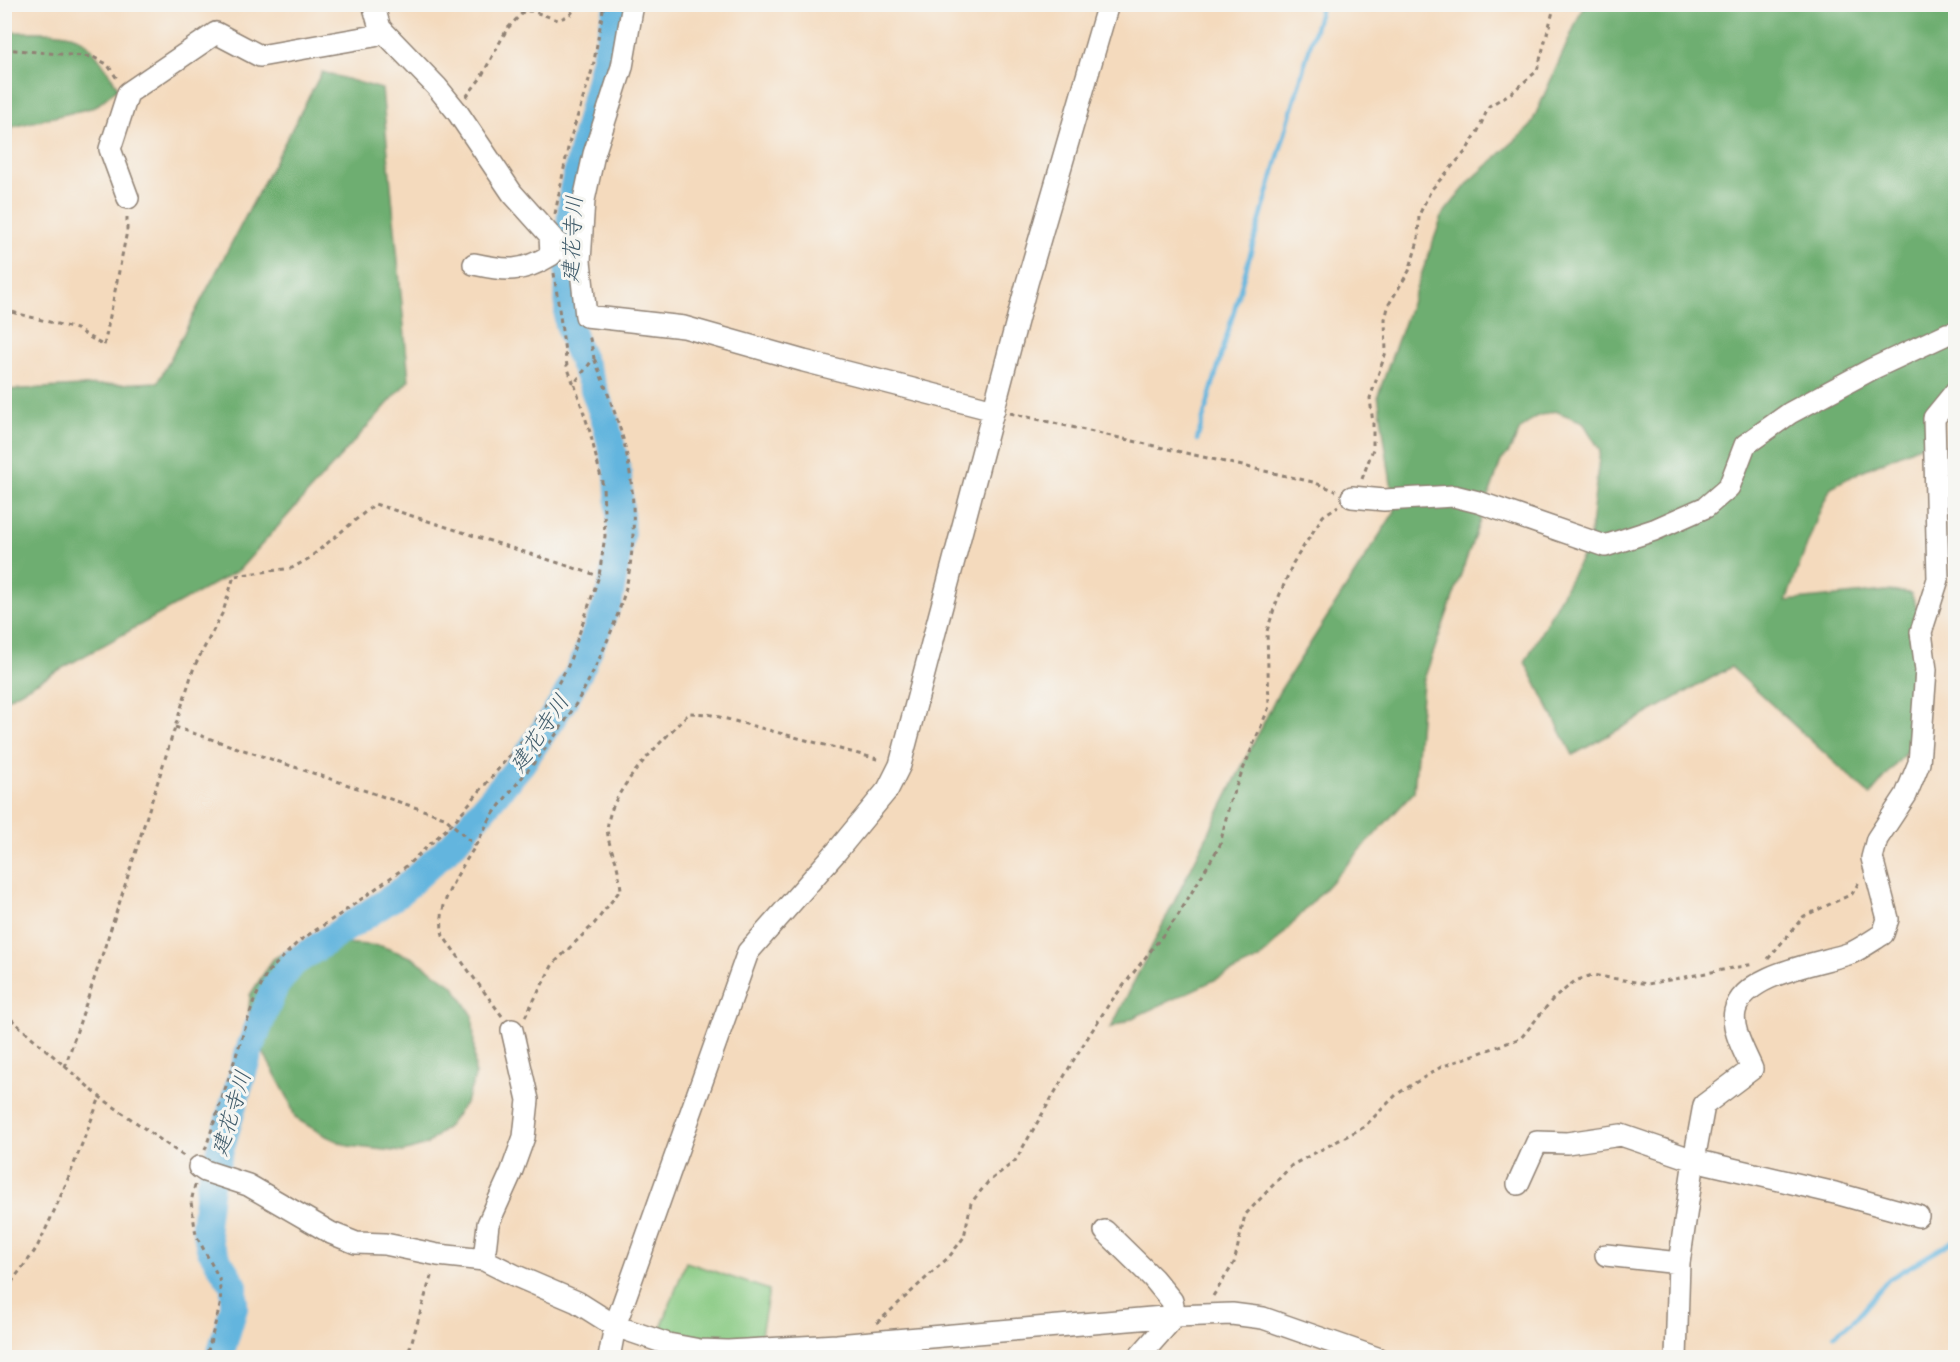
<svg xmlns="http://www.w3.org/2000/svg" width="1960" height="1362" font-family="Itim,'Klee One',sans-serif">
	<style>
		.green { fill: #89ca83; stroke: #5a7a57; stroke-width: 1.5 }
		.forest { fill: #6eae71; stroke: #4c6c4e; stroke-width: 1.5 }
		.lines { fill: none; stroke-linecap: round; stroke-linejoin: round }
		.stream { stroke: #63b5de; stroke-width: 4.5 }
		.river { stroke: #63b5de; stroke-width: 28 }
		.minor-casing { stroke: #908274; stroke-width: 24 }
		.path { stroke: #908274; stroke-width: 3; stroke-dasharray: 4.5 4.5; stroke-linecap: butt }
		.minor { stroke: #fff; stroke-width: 21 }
		.labels { text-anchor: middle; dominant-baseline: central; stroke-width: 6; stroke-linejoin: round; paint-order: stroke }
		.water-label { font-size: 22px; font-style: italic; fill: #3f5b6a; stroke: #f6f6f2 }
	</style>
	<rect width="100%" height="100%" fill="#f6f6f2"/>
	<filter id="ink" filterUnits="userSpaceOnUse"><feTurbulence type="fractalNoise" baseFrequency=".0167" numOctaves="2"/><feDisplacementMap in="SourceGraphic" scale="12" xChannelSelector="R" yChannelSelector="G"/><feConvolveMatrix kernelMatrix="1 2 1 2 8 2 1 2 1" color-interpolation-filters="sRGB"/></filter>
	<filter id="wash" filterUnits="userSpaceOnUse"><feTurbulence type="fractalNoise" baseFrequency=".008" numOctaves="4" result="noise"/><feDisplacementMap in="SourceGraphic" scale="24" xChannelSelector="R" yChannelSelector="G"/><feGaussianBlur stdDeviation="1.35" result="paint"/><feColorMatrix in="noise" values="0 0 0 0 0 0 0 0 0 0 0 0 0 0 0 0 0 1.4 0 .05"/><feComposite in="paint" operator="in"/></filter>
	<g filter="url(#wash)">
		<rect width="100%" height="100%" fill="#f4dabd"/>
		<!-- green -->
		<path class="green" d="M686 1262 769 1290 760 1340 692 1339 660 1331Z"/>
		<!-- forest -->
		<path class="forest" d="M1584 5H1955L1956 365 1938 438 1864 470 1831 487 1819 513 1786 601 1886 591 1911 593 1927 637 1912 745 1870 795 1731 667 1573 755 1525 662 1589 544 1600 450 1583 422 1555 411 1535 417 1520 430 1509 452 1501 461 1423 682 1414 792 1260 959 1111 1028 1279 692 1395 511 1378 395 1443 214 1470 181 1530 127Z
			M5 32C25 33 58 29 76 37 94 45 108 72 118 88L95 107 12 127 5 155Z
			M322 72 382 89 409 380 239 570 5 700V390L158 382Z
			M305 940 381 946 413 958 454 986 473 1016 475 1077 466 1102 448 1126 426 1145 403 1152 348 1146 324 1135 295 1118 289 1100 248 1024 250 995 273 959Z"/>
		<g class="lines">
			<!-- stream -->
			<path class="stream" d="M1197 440 1322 4
				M1834 1335 1854 1320 1889 1279 1956 1239"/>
			<!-- river -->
			<path class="river" d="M219 1358 234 1308V1286L210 1248 205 1225 210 1184 251 1045 275 986 293 963 398 894 455 842 522 763 563 702 582 666 609 600 621 535 618 474 606 423 591 381 575 344 568 321 569 240 573 190 618 4"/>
		</g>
	</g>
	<g filter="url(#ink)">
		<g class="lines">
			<!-- minor casing -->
			<g class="minor-casing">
				<path id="minor" d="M373 4 380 28 437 87 458 113 512 193 556 242 580 261
					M633 4 622 67 594 154 584 200 580 261 586 316 684 327 804 361 994 410
					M128 198 110 149 128 93 216 33 260 56 374 36 380 28
					M474 264C506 271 522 273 551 255L550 236
					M1352 497 1384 500 1454 496 1478 502 1605 546 1654 530 1706 507 1729 487 1745 445 1790 413 1872 369 1947 334 1956 333
					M199 1167 205 1171 248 1185 331 1233 356 1243 385 1244 438 1255 484 1260 514 1275 577 1302 615 1326 668 1344 700 1350 728 1351 837 1345 1175 1316 1232 1314 1263 1318 1377 1358
					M1518 1184 1537 1142 1567 1143 1621 1135 1694 1160 1835 1193 1918 1216
					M1105 1231 1153 1278 1172 1301 1175 1316 1138 1358
					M1606 1255 1679 1263
					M484 1260 488 1224 511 1173 524 1137 528 1100 512 1030
					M609 1358 615 1326 748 952 837 851 888 789 900 765 1027 283 1108 4
					M1676 1358 1679 1263 1694 1160 1704 1105 1752 1069C1745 1052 1731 1030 1735 1011 1744 973 1819 964 1851 953 1862 948 1873 940 1883 934L1888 919 1872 858 1877 839 1906 795 1919 763 1926 670 1921 632 1938 579 1934 418 1956 391"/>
			</g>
			<!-- path -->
			<path class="path" d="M4 49 93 57 107 64 118 80
				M466 97 480 79 507 29 524 11H532L558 20 570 15 578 4
				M555 214 569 143 593 67 604 4
				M554 273 567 366 574 385
				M4 310 76 329 104 346 127 231V217
				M1010 413 1313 482 1336 491
				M1362 479 1373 449V424L1370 398 1386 352 1385 319 1389 304 1409 271 1418 241 1419 215 1431 190 1466 151 1478 131 1489 106 1511 93 1537 71 1555 4
				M175 727 444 817 476 846
				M1768 959 1804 916 1852 894 1859 882
				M4 1013 100 1097 185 1157
				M502 1016 443 936C436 903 458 874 474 848 481 837 486 824 494 813 519 779 549 748 571 712 591 680 619 620 627 583 637 535 635 482 622 435 614 409 604 383 594 358
				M525 1017 553 964 594 924 621 889C620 882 619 874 617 866 615 856 609 846 608 836 601 796 664 740 689 713L708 714 881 760
				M65 1067 120 901 194 667 223 612 234 576 292 568 308 559 375 504 599 576
				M205 1150 254 1001 267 973 299 941 342 913 404 868 452 824 532 729 568 666 599 576 605 536 603 486 590 432 575 386 577 380 594 358 589 334
				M195 1185 191 1202 196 1235 219 1278 221 1302 206 1358
				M1213 1296 1234 1263 1245 1215 1292 1165 1364 1127 1397 1094 1441 1067 1521 1038 1552 1000 1575 981 1592 975 1648 984 1754 964
				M4 1299C10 1278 28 1264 38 1245 62 1197 81 1147 100 1097
				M877 1323 949 1257 964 1237 971 1203 988 1182 1015 1161 1076 1056 1109 1004 1177 917 1220 845 1230 801 1269 707 1267 631 1275 606 1293 563 1323 516 1338 506
				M407 1358 432 1273"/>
			<!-- minor -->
			<use href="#minor" class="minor"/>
		</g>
	</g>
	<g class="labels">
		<!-- water labels -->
		<g class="water-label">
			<text transform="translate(572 239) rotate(-87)">建花寺川</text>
			<text transform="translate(539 733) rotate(-56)">建花寺川</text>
			<text transform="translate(231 1113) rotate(-73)">建花寺川</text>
		</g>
	</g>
	<!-- margin -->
	<rect width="1960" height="1362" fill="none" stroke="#f6f6f2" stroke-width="24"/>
</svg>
